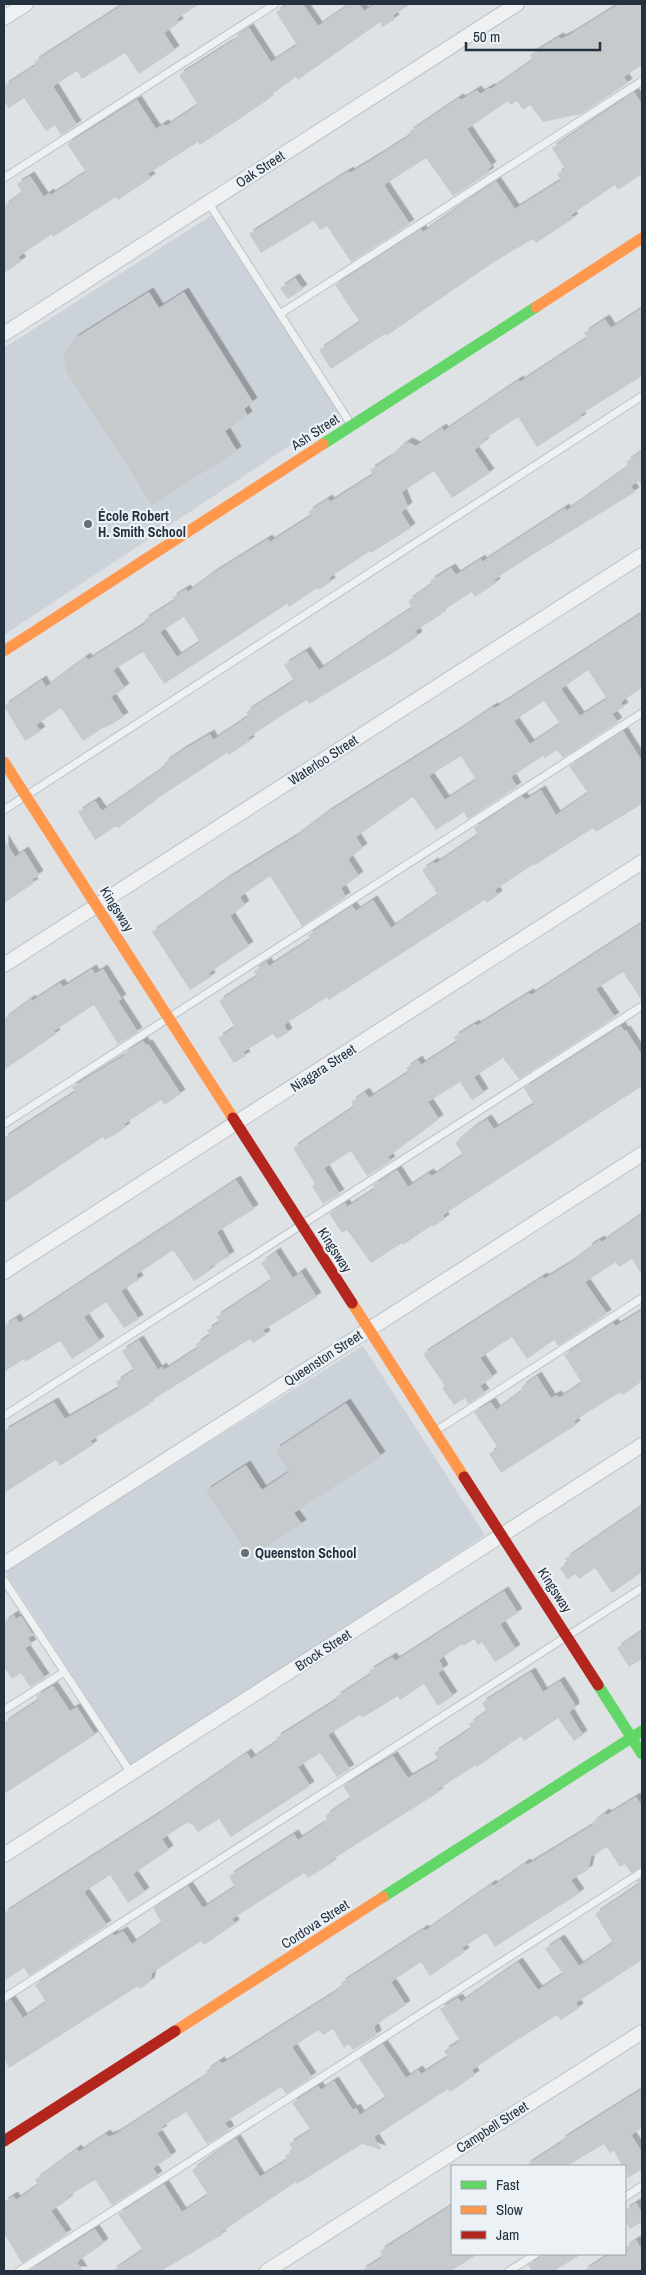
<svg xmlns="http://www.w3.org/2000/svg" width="646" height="2275" font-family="'Archivo Narrow',sans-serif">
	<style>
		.built { fill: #ccd2d9 }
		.building { fill: #c7cacd; fill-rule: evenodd; filter: url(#shadow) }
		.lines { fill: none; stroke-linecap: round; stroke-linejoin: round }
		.lane-casing { stroke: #bdc0c3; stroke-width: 9 }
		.street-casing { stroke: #bdc0c3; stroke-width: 16 }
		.lane { stroke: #eef0f2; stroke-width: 7 }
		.street { stroke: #eef0f2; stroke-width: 14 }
		.fast { stroke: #63d668; stroke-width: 11 }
		.slow { stroke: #ff974d; stroke-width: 11 }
		.jam { stroke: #b3261e; stroke-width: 11 }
		.poi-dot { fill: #656f79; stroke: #ebf1f5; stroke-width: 2 }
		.labels { text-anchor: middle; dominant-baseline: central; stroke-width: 4.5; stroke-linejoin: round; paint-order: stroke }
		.street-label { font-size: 14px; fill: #24313f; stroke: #ebf1f5 }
		.poi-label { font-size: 14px; font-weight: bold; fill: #24313f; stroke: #ebf1f5; text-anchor: start }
	</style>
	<defs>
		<filter id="shadow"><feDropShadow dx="4.5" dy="-4.5" stdDeviation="0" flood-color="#0004"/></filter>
	</defs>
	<rect width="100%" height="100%" fill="#dfe2e5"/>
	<!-- built -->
	<path class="built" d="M212 215 339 413 4 635V348Z
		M363 1346 485 1535 132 1767 4 1570Z"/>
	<!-- building -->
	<path class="building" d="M124 4H199L177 19 179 23 164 33 175 50 139 74 125 53 82 79 77 71 53 86 77 125 61 135 55 125 46 131 24 98 9 108 4 101V86L36 65 34 62 49 52Z
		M288 4H303L318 26 350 4H359L364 11 375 4H411L393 15 395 19 383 27 380 22 298 80 296 77 268 97 269 99 241 118 200 145 198 142 148 174 151 178 118 200 116 197 53 237 52 234 18 257 22 261 4 273V206L22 193 17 184 30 176 44 197 49 193 51 195 86 172 67 144 137 100 156 129 164 124 166 126 198 105 179 75 234 40 233 39 249 28 271 62 297 45 276 12Z
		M619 4H642V65L624 77 628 83 581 114 543 122 530 105 523 110 517 101 510 105 508 101 467 129 492 166 488 169 490 172 453 196 426 158 384 185 410 224 351 262 327 226 320 230 314 221 261 253 249 234 349 171 350 173 378 156 411 135 409 132 459 98 461 100 477 90 480 94 490 88 491 89 533 60 530 55 559 37 561 39 571 34Z
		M634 92 642 104V174L618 190 615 185 571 215 574 218 536 243 533 239 494 262 386 336 385 334 331 369 319 350 360 322 335 285 421 229 423 232 496 181 515 209 561 180 557 174 565 169 552 148Z
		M295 278 303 289 288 299 280 288Z
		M149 292 159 308 184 292 253 402 244 409 248 416 225 431 237 451 152 505 66 371 64 354 74 339Z
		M642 308V376L580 415 582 418 537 447 518 417 483 440 485 442 474 450 490 473 452 498 434 471 402 492 408 507 401 512 411 528 371 553 370 551 329 578 331 582 318 590 317 588 289 607 287 604 164 684 143 652 113 670 125 688 111 697 124 717 105 728 104 727 83 741 61 708 36 725 41 731 25 741 4 706 42 680 46 687 86 657 88 660 146 623 144 620 174 601 172 598 186 589 188 592 212 574 268 539 270 542 311 516 308 512 328 499 330 502 373 475 370 470 389 458 402 446 408 442 416 446 442 428 444 431 519 380 520 382 587 338 584 333 605 319 611 328ZM184 617 200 642 177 657 160 632Z
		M642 451V487L639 481 631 486 635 492 521 562 494 580 496 583 475 597 472 592 441 612 442 614 415 631 418 636 393 653 309 704 307 700 281 716 248 738 250 741 229 755 227 753 164 794 118 828 116 826 95 840 78 812 95 801 102 811 166 766 164 763 183 750 210 734 213 740 249 716 246 712 294 681 284 665 306 651 319 670 412 608 408 601 432 584 430 581 451 568 456 575 481 559 482 562 565 508 566 511 629 466 626 462Z
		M642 613V688L621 702 624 707 612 714 618 722 563 758 557 750 545 758 543 756 511 777 517 787 468 819 464 812 436 830 413 797 356 837 363 848 348 859 359 876 341 888 346 897 302 926 270 876 240 897 245 905 230 916 249 946 209 973 211 977 190 990 152 932 227 879 295 837 328 812 456 732 493 707 495 708ZM588 670 607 699 580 716 561 689ZM544 701 560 724 530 744 514 721ZM461 756 476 780 445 800 429 776Z
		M623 731 642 761V804L596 832 593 828 535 865 534 864 495 890 498 895 487 903 485 900 329 1000 327 997 284 1025 288 1033 277 1039 273 1034 243 1052 246 1056 234 1063 218 1038 235 1027 219 1001 257 976 254 971 267 962 269 966 311 939 308 935 352 906 356 911 373 900 391 928 438 895 422 870 434 862 435 864 478 835 474 828 522 796 525 800 541 790 556 815 588 793 569 766Z
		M4 839 15 857 24 851 39 875 32 880 34 883 4 903Z
		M642 923V1001L623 972 596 989 615 1017 519 1079 503 1058 474 1077 484 1093 472 1100 460 1082 428 1102 439 1119 388 1157 391 1161 367 1176 351 1151 348 1153 324 1168 340 1194 323 1204 312 1186 315 1184 293 1148 354 1107 351 1102 365 1092 369 1098 409 1072 406 1068 418 1060 421 1065 457 1042 454 1037 475 1024 476 1026 529 993 531 995Z
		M92 969 95 974 103 969 122 999 118 1001 138 1032 118 1044 94 1005 54 1031 56 1034 4 1070V1019L31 999 32 1001 60 983 63 987Z
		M621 1026 624 1031 626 1030 642 1055V1086L443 1215 445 1219 433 1227 432 1225 403 1245 402 1243 371 1263 347 1230 342 1233 329 1213 345 1203 347 1207 375 1189 373 1185 397 1170 408 1187 429 1173 432 1176 463 1155 455 1143 472 1129 487 1119 494 1129 534 1104 524 1088Z
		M143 1041 146 1045 148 1044 181 1094 164 1105 161 1100 124 1124 126 1127 121 1131 105 1140 103 1137 4 1203V1138L75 1092 72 1087 125 1055 124 1053Z
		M236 1180 254 1209 217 1232 230 1256 209 1268 211 1270 194 1281 173 1250 136 1275 139 1280 121 1291 139 1319 124 1328 106 1302 84 1317 100 1341 72 1359 60 1341 25 1362 24 1359 4 1372V1326L16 1318 19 1323Z
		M642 1214V1275L632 1259 619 1267 616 1262 585 1282 607 1314 558 1346 554 1340 527 1359 512 1337 480 1358 493 1377 480 1386 485 1393 468 1404 465 1398 454 1405 442 1388 445 1386 423 1354 543 1277 544 1279 567 1265 588 1250 587 1248 600 1240 602 1242Z
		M276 1252 293 1278 301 1272 317 1297 263 1330 266 1335 253 1343 250 1339 149 1402 150 1404 90 1441 93 1445 60 1466 56 1460 4 1493V1431L54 1402 65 1419 119 1388 116 1382 134 1370 122 1351 139 1340 158 1370 162 1367 164 1370 198 1348 196 1344 210 1335 207 1330 220 1322 216 1317 272 1280 261 1263Z
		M642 1310V1381L623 1395 622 1393 617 1394 574 1421 576 1425 501 1473 489 1454 498 1448 474 1412 491 1402 496 1410 523 1390 521 1387 537 1376 551 1398 557 1395 559 1398 582 1383 564 1355 613 1323 616 1326Z
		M346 1403 381 1456 294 1513 302 1524 250 1558 206 1491 246 1465 262 1490 289 1472 275 1450Z
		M642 1506V1572L612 1593 595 1568 579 1579 575 1574 568 1580 560 1568 568 1563 565 1559Z
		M504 1591 518 1613 500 1624 516 1649 495 1662 482 1642 478 1645 474 1639 464 1646 462 1644 439 1660 444 1669 438 1673 453 1696 438 1706 424 1684 400 1700 398 1696 362 1718 360 1715 328 1735 350 1769 337 1777 320 1753 298 1767 310 1786 231 1837 219 1819 198 1832 192 1824 190 1825 188 1822 162 1839 169 1850 133 1874 145 1892 128 1903 110 1875 84 1892 107 1925 29 1976 24 1968 4 1981V1913L160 1813 247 1753 251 1759 278 1741 276 1738 338 1699 336 1697 371 1674 369 1671 392 1657 395 1661Z
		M14 1615 16 1619 21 1616 33 1635 28 1638 32 1644 25 1648 45 1678 30 1687 21 1673 12 1679 4 1667V1622Z
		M642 1631V1659L629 1667 617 1648Z
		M531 1672 543 1692 560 1681 574 1703 575 1708 569 1712 583 1735 574 1741 558 1718 524 1741 521 1736 477 1767 476 1765 437 1790 439 1792 330 1861 332 1863 308 1878 304 1873 232 1919 235 1924 204 1945 201 1941 152 1973 150 1982 140 1989 138 1986 9 2068 4 2059V2003L11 2000 23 2018 46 2002 35 1985 113 1934 114 1936 123 1931 132 1944 162 1923 153 1908 188 1886 203 1908 235 1887 229 1876 294 1834 298 1840 321 1825 327 1820 325 1816 351 1798 343 1786 393 1756 408 1778 439 1760 434 1753 472 1728 469 1724 487 1711 482 1703Z
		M53 1686 70 1711 77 1707 95 1735 4 1794V1723L39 1700 36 1696Z
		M636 1797 642 1806V1867L631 1873 625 1864 620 1867 607 1847 591 1857 588 1870 571 1880 580 1893 495 1947 486 1933 462 1948 465 1952 430 1976 421 1962 391 1982 406 2005 374 2026 377 2035 353 2050 349 2044 344 2048 333 2029 323 2035 319 2030 292 2047 312 2077 286 2094 281 2087 238 2114 225 2123 230 2130 207 2144 186 2112 161 2127 163 2130 157 2133 172 2156 153 2168 158 2176 112 2205 95 2180 67 2197 69 2199 51 2211 67 2234 22 2263 4 2233V2202L13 2196 16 2200 38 2185 35 2180 77 2149 79 2152 106 2134 108 2137 116 2134 199 2080 207 2073 206 2071 220 2061 222 2064 332 1994 343 1986 341 1983 424 1929 425 1931 492 1884 493 1886 526 1863 527 1865 593 1825 592 1823 605 1813 607 1815Z
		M642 1878V1960L576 2003 579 2008 561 2020 557 2015 511 2044 472 2070 475 2075 450 2092 448 2089 374 2137 382 2150 362 2144 297 2184 296 2182 220 2233 222 2235 161 2271H112L143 2250 118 2214 164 2184 182 2212 208 2195 192 2170 236 2139 260 2177 287 2160 285 2156 293 2150 289 2144 311 2130 292 2103 318 2086 321 2090 334 2081 353 2110 356 2108 360 2115 386 2098 359 2059 383 2044 406 2078 418 2070 421 2074 448 2057 444 2051 460 2041 440 2009 458 1998 461 2002 518 1962 538 1990 563 1974 545 1949 560 1939 579 1966 613 1943 595 1914 639 1884 637 1881Z
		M642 2089V2128L631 2135 642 2152V2169L628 2178 625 2166H622L614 2151 610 2153 604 2144 567 2166H525L562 2142 561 2140Z
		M636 2203 642 2212V2222L630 2229 625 2221V2210Z
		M452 2205V2254H478L451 2271H361L383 2257 380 2251Z
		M95 2229 104 2243 77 2262 83 2271H28Z
		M636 2240 642 2250V2271H583L610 2254H625V2248Z
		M541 2254H582L554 2271H532L528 2265 539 2258Z"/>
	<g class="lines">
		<!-- lane casing -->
		<g class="lane-casing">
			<path id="lane" d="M4 178 275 4
				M208 202 352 426
				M280 314 642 81
				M4 810 642 396
				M4 1124 642 713
				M4 1416 642 1006
				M437 1430 642 1298
				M4 1580 131 1773
				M4 1710 64 1672
				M4 1998 642 1588
				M625 2197 642 2186
				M19 2271 642 1872
				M509 2271 536 2254"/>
		</g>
		<!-- street casing -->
		<g class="street-casing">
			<path id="street" d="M4 18 26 4
				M4 334 517 4
				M4 965 642 555
				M4 1272 642 862
				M4 1564 642 1154
				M4 1855 642 1445
				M267 2271 642 2032"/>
		</g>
		<!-- lane -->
		<use href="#lane" class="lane"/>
		<!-- street -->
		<use href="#street" class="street"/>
		<!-- fast -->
		<path class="fast" d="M323 444 536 307
			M598 1685 642 1754
			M383 1897 642 1731"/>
		<!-- slow -->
		<path class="slow" d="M536 307 642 238
			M4 651 323 444
			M4 762 233 1118
			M352 1303 464 1477
			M175 2031 383 1897"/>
		<!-- jam -->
		<path class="jam" d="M233 1118 352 1303
			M464 1477 598 1685
			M4 2141 175 2031"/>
	</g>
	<!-- markers -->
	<g class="poi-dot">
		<circle cx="88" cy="524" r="5"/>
		<circle cx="245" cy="1553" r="5"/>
	</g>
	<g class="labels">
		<!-- street labels -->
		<g class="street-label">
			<text transform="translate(260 169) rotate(-33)">Oak Street</text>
			<text transform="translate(315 432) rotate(-33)">Ash Street</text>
			<text transform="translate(323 760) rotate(-33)">Waterloo Street</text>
			<text transform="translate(117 909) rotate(58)">Kingsway</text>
			<text transform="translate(323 1068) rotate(-33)">Niagara Street</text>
			<text transform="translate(335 1250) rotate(57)">Kingsway</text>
			<text transform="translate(323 1358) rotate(-33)">Queenston Street</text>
			<text transform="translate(555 1590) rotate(57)">Kingsway</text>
			<text transform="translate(323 1650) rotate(-33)">Brock Street</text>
			<text transform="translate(315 1924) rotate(-33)">Cordova Street</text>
			<text transform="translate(492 2127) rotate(-33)">Campbell Street</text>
		</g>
		<!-- poi labels -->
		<g class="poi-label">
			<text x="98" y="516">École Robert<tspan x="98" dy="16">H. Smith School</tspan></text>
			<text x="255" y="1553">Queenston School</text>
		</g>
	</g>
	<!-- border -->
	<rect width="646" height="2275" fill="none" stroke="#24313f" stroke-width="10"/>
	<!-- legend -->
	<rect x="451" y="2165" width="175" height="90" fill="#ebf1f5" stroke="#9ba4ac"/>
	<rect x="461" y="2181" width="25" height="8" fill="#63d668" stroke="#9ba4ac"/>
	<text x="496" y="2190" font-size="15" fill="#24313f">Fast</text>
	<rect x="461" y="2206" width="25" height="8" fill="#ff974d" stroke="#9ba4ac"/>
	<text x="496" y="2215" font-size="15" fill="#24313f">Slow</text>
	<rect x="461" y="2231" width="25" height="8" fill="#b3261e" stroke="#9ba4ac"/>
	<text x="496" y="2240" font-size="15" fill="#24313f">Jam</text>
	<!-- scale -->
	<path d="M466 42v8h134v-8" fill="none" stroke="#24313f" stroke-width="2.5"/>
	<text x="473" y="42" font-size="15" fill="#24313f" stroke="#ebf1f5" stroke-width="4" paint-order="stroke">50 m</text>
</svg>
